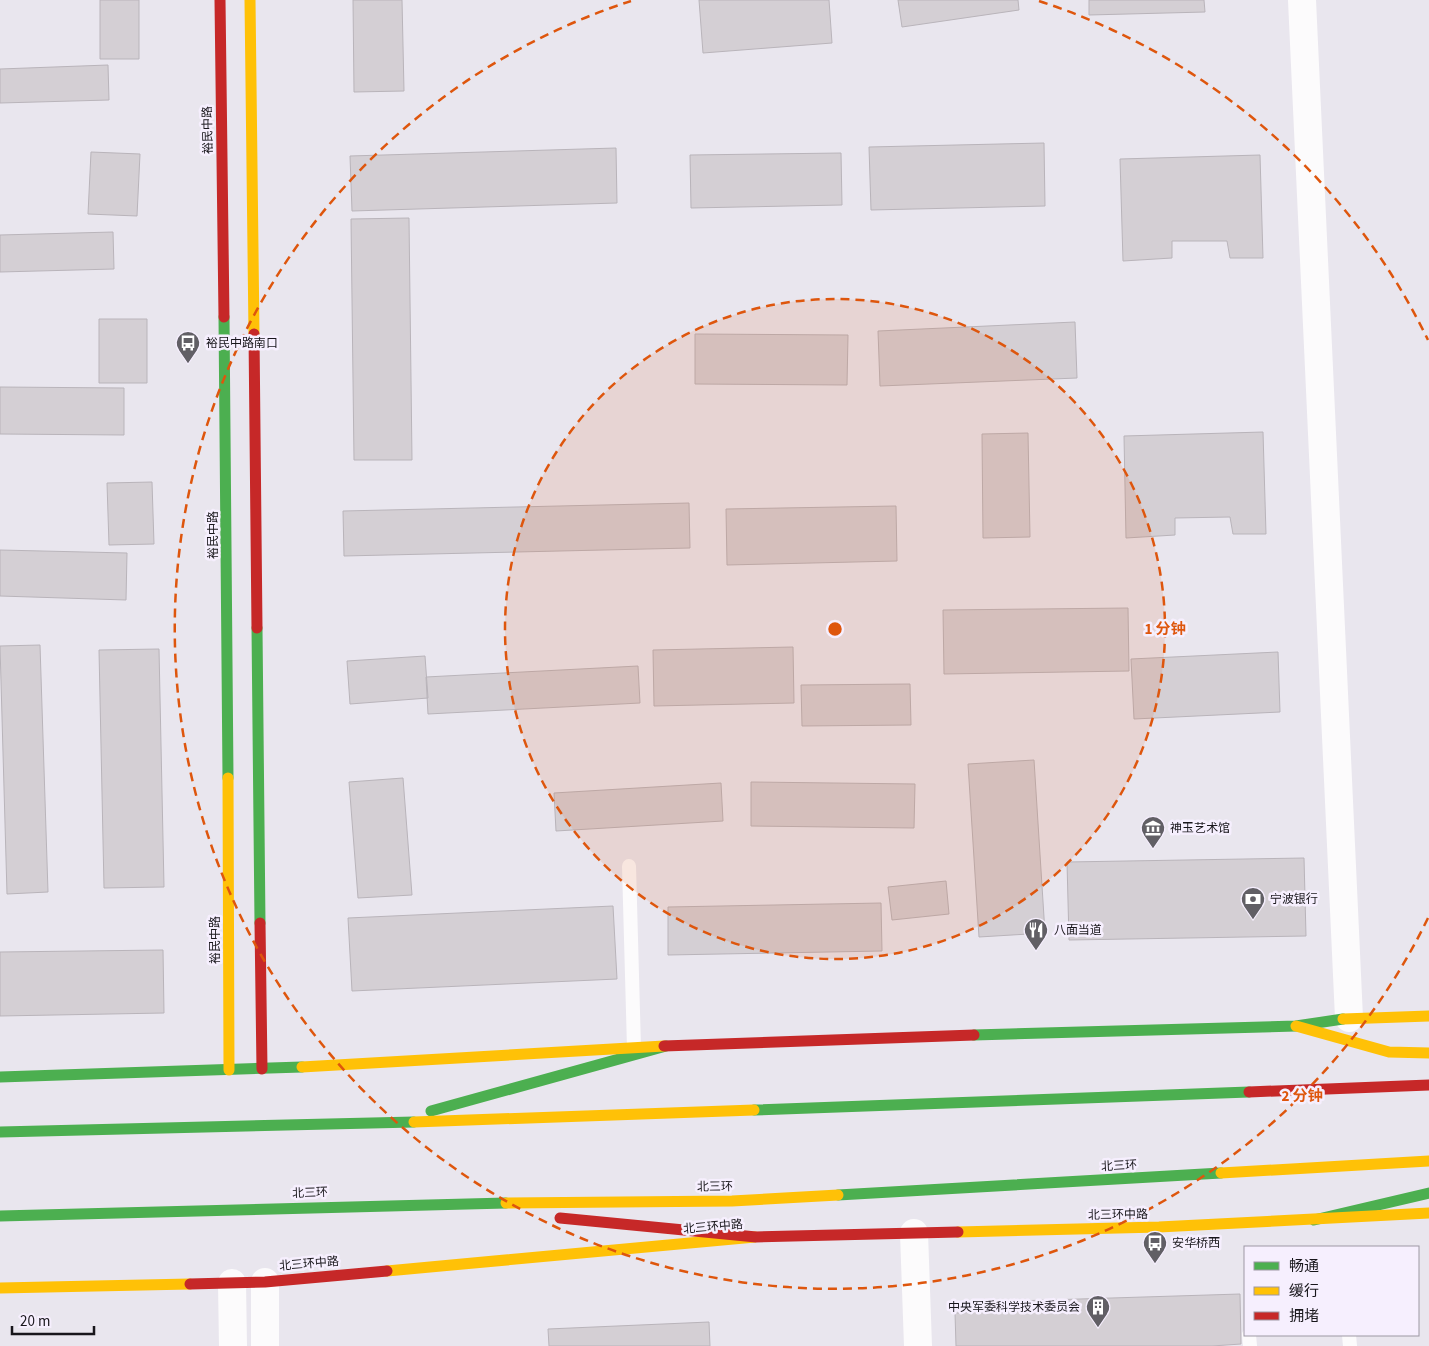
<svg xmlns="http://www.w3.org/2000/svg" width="1429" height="1346" font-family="'Source Sans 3','Noto Sans SC',sans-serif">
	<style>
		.building { fill: #d4cfd4; stroke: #b9b4ba }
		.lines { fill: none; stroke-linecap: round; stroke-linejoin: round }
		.lane { stroke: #fcfbfc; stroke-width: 14 }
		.street { stroke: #fcfbfc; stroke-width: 28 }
		.fast { stroke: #4caf50; stroke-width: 11 }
		.slow { stroke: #ffc107; stroke-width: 11 }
		.jam { stroke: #c62828; stroke-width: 11 }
		.ring { fill: none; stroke: #de560d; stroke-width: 2.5; stroke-dasharray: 9 6 }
		.labels { text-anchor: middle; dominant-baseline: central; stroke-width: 5; stroke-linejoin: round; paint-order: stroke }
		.street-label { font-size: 12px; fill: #18161b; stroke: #f6effe }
		.poi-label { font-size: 12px; fill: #18161b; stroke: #f6effe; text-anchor: start }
		.centre { fill: #de560d; stroke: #f6effe; stroke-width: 2.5 }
		.ring-label { font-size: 15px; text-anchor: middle; font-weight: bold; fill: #de560d; stroke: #f6effe; stroke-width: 5; stroke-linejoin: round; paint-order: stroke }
	</style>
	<rect width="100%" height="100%" fill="#e9e6ee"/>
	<!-- building -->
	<path class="building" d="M100 0H139V59H100Z
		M353 0H402L404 91 354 92Z
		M699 0H829L832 43 703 53Z
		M898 0H1018L1019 10 902 27Z
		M1089 0H1204L1205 12 1089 15Z
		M108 65 109 100 0 103V69Z
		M1044 143 1045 206 871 210 869 147Z
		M616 148 617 203 352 211 350 156Z
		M91 152 140 154 137 216 88 214Z
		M841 153 842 205 691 208 690 155Z
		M1260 155 1263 258H1230L1227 241H1172V258L1123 261 1120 159Z
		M409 218 412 460H354L351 219Z
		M113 232 114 269 0 272V235Z
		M99 319H147V383H99Z
		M1075 322 1077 378 880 386 878 331Z
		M695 334 848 335 847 385 695 384Z
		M0 387 124 388V435L0 434Z
		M1263 432 1266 534H1233L1230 517 1175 518V535L1126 538 1124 436Z
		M1028 433 1030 537 983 538 982 434Z
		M152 482 154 544 109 545 107 483Z
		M689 503 690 548 344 556 343 511Z
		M896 506 897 561 727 565 726 509Z
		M0 550 127 553 126 600 0 596Z
		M1128 608 1129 671 944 674 943 610Z
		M40 645 48 892 7 894 0 646Z
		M793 647 794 703 654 706 653 650Z
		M159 649 164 887 104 888 99 650Z
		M1278 652 1280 712 1134 719 1131 659Z
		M425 656 428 698 350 704 347 661Z
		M638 666 640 703 428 714 426 677Z
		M910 684 911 725 802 726 801 685Z
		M1034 760 1045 933 979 937 968 764Z
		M403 778 412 895 358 898 349 782Z
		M751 782 915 784 914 828 751 826Z
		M721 783 723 821 556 831 554 793Z
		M1304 858 1306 936 1069 940 1067 862Z
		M946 881 949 914 892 920 888 887Z
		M881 903 882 951 668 955V907Z
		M613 906 617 979 352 991 348 918Z
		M163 950 164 1013 0 1016V952Z
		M1240 1294 1241 1344 1212 1346H956L955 1313 983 1312V1302Z
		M709 1322 710 1346H549L548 1329Z"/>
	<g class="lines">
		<!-- lane -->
		<path class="lane" d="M629 866 634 1048
			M1249 1335 1250 1346
			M1349 1335 1350 1346"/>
		<!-- street -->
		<path class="street" d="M1302 0 1349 1018
			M914 1233 918 1346
			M265 1282V1346
			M232 1283 233 1346"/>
		<!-- fast -->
		<path class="fast" d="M224 317 228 778
			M257 628 260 923
			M974 1035 1296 1026 1343 1019
			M0 1077 302 1067
			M754 1110 1249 1092
			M431 1111 666 1046
			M0 1132 414 1122
			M838 1195 1221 1173
			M0 1216 506 1203
			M1314 1220 1429 1193"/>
		<!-- slow -->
		<path class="slow" d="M250 0 254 334
			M228 778 229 1070
			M1343 1019 1429 1016
			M1296 1026 1389 1052 1429 1053
			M302 1067 664 1046
			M414 1122 754 1110
			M1221 1173 1429 1161
			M506 1203 732 1201 838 1195
			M958 1232 1159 1227 1429 1213
			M387 1271 755 1237
			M0 1288 190 1284"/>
		<!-- jam -->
		<path class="jam" d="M220 0 224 317
			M254 334 257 628
			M260 923 262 1069
			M664 1046 974 1035
			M1249 1092 1429 1085
			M560 1218 756 1237
			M755 1237 958 1232
			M190 1284 265 1282 387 1271"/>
	</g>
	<!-- distance rings -->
	<circle cx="835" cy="629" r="330" fill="#de560d" fill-opacity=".12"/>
	<g class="ring">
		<circle cx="835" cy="629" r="330"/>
		<path d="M1428 918A660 660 0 1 1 631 1M1039 1A660 660 0 0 1 1428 340"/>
	</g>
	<!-- icons -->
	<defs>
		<g id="bus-pin" transform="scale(1.25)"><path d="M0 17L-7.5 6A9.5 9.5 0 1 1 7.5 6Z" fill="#615f65" stroke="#f6effe"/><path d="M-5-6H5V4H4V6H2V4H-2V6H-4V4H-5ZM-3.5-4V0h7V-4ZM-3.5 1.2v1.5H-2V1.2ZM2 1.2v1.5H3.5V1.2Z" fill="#fff"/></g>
		<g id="museum-pin" transform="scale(1.25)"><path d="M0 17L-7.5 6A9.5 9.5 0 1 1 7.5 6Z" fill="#615f65" stroke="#f6effe"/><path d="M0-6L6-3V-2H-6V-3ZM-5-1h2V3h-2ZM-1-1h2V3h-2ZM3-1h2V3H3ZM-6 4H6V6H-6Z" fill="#fff"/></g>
		<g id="bank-pin" transform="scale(1.25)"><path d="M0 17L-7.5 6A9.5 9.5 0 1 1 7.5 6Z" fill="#615f65" stroke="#f6effe"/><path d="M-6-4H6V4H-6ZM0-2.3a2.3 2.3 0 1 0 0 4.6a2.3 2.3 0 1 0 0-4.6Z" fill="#fff"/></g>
		<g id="restaurant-pin" transform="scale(1.25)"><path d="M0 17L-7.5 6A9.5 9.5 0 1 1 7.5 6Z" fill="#615f65" stroke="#f6effe"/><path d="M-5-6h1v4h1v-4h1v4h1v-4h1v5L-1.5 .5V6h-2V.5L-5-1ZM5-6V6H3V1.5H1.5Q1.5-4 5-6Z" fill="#fff"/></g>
		<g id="building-pin" transform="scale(1.25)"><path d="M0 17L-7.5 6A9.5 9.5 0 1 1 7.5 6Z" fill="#615f65" stroke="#f6effe"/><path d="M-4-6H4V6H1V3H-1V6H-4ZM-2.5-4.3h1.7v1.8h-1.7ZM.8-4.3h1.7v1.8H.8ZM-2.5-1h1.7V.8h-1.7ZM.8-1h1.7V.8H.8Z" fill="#fff"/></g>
	</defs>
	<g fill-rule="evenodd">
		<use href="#bus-pin" x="188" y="343"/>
		<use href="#museum-pin" x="1153" y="828"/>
		<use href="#bank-pin" x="1253" y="899"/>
		<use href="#restaurant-pin" x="1036" y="930"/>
		<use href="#bus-pin" x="1155" y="1243"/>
		<use href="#building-pin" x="1098" y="1307"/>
	</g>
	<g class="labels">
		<!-- street labels -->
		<g class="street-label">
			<text transform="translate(208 130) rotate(-91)">裕民中路</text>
			<text transform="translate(213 535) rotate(-90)">裕民中路</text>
			<text transform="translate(215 940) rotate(-90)">裕民中路</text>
			<text transform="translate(1119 1166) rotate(-3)">北三环</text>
			<text transform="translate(715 1187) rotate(-1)">北三环</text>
			<text transform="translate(310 1193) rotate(-2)">北三环</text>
			<text transform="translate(1118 1215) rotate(-1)">北三环中路</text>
			<text transform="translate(713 1227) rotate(-5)">北三环中路</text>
			<text transform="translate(309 1264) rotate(-5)">北三环中路</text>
		</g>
		<!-- poi labels -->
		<g class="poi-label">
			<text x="206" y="343">裕民中路南口</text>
			<text x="1170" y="828">神玉艺术馆</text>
			<text x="1270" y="899">宁波银行</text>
			<text x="1054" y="930">八面当道</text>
			<text x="1172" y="1243">安华桥西</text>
			<text x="1080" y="1307" text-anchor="end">中央军委科学技术委员会</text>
		</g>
	</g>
	<circle cx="835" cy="629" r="8" class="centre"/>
	<g class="ring-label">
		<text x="1165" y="634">1 分钟</text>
		<text x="1302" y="1101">2 分钟</text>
	</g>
	<!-- legend -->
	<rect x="1244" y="1246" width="175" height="90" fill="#f6effe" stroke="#9d98a3"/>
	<rect x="1254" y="1262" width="25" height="8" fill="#4caf50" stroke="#9d98a3"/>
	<text x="1289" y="1271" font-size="15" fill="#18161b">畅通</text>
	<rect x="1254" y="1287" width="25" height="8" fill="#ffc107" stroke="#9d98a3"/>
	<text x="1289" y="1296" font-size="15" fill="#18161b">缓行</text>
	<rect x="1254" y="1312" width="25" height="8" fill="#c62828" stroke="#9d98a3"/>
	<text x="1289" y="1321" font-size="15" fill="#18161b">拥堵</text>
	<!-- scale -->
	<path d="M12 1326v8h82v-8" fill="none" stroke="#18161b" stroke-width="2.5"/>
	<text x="20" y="1326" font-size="15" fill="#18161b" stroke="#f6effe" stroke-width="4" paint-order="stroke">20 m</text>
</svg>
